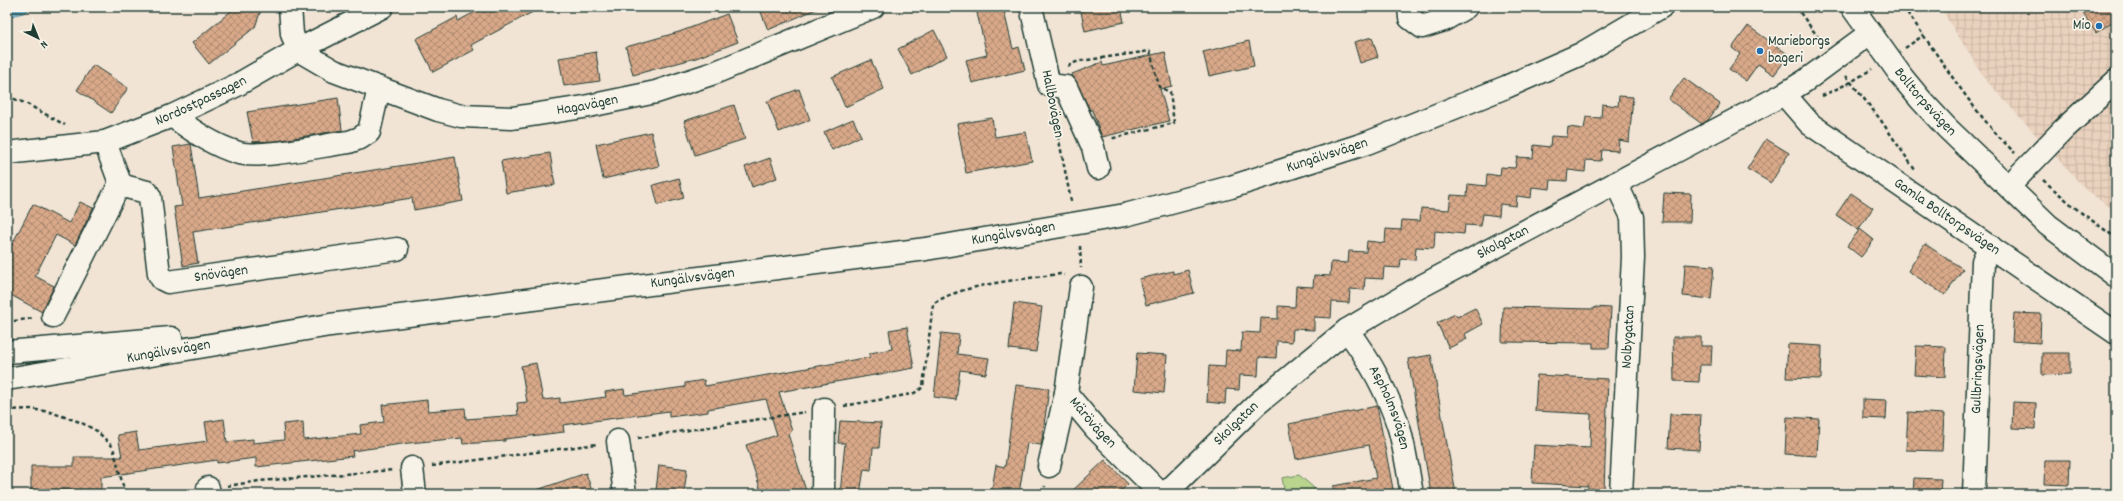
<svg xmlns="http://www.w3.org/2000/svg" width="2123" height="501" font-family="Dekko,sans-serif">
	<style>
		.industrial { fill: url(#industrial-grid) }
		.green { fill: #b9d58d; stroke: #6c8960 }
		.water { fill: url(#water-rules); stroke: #588d9a }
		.building { fill: url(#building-cross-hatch); stroke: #1f3d34 }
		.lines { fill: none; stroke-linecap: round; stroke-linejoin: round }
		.minor-casing { stroke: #1f3d34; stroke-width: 25 }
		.major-casing { stroke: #1f3d34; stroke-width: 25 }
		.path { stroke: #1f3d34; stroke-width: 2.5; stroke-dasharray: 4 3; stroke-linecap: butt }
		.minor { stroke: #f7f3e8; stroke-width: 22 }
		.major { stroke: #f7f3e8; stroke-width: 22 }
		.poi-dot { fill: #1f6fb2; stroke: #f7f3e8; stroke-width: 1.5 }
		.labels { text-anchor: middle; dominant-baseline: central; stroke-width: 3.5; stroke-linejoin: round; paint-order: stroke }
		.poi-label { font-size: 15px; fill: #1f3d34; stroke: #f7f3e8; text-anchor: end }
		.street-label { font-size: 15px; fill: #1f3d34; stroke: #f7f3e8 }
	</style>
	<defs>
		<pattern id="industrial-grid" width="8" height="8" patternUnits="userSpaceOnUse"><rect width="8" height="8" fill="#ead2be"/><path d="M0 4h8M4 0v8" fill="none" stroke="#c8b5a4"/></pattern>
		<pattern id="water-rules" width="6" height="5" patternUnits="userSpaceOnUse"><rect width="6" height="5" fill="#7ec3de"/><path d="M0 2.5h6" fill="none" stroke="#67a0b5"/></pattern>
		<pattern id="building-cross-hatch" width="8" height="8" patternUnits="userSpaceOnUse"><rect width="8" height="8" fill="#d8a889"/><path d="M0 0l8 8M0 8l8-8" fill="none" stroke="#af8a71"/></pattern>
	</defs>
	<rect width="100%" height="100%" fill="#f1e4d5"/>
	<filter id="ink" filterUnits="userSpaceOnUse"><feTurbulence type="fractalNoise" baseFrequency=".025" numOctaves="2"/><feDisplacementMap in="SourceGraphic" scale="8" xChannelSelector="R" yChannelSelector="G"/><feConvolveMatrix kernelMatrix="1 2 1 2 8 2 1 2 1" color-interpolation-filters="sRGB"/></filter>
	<g filter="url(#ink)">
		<!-- industrial -->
		<path class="industrial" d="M1940 7H2116V212L2086 190 1986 80Z"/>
		<!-- green -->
		<path class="green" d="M1299 475 1314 488 1315 494H1285L1282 478Z"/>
		<!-- water -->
		<path class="water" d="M7 7H34L23 13 7 17Z"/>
		<!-- building -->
		<path class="building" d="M236 7H262L255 27 209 64 192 43Z
			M484 7H542L471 45 474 50 433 72 416 39 457 17 458 21Z
			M759 7H821L768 30Z
			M985 7H1003L1013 49 1019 47 1025 70 972 83 966 60 987 55 976 9Z
			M1080 7H1121L1124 22 1085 31Z
			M2079 7H2116V19L2096 33Z
			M727 14 738 42 696 58 633 75 626 47 679 32Z
			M1748 26 1789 55 1774 75 1758 64 1746 81 1729 69 1740 54 1732 48Z
			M934 30 947 56 912 75 898 49Z
			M1372 37 1378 57 1360 63 1354 42Z
			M1249 41 1254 66 1209 76 1203 52Z
			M596 52 600 81 564 86 559 58Z
			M1165 52 1172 86 1160 89 1169 121 1102 137 1092 110H1090L1072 74 1102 62 1103 66Z
			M871 60 884 89 845 107 832 77Z
			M93 65 128 88 111 113 77 90Z
			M1684 78 1720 104 1708 120 1702 124 1668 99Z
			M799 89 810 120 779 132 767 101Z
			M1619 96 1633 97 1629 142 1619 140 1618 151 1602 150 1601 161 1586 160 1585 172 1568 170 1567 181 1551 180 1550 189 1532 187 1531 198 1517 196 1516 206 1500 204 1499 216 1483 214 1481 226 1465 225 1464 234 1435 231 1434 248 1416 247 1415 260 1401 259 1400 268 1384 267 1383 279 1365 278 1364 290 1350 289 1349 303 1332 302 1331 318 1314 317V330L1293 329 1292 342 1277 341 1276 358 1259 357 1258 376 1240 375 1239 390 1226 389 1225 404 1207 402 1209 366 1225 367 1226 350 1241 351 1242 332 1260 333 1261 318 1278 319V306L1295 307 1296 286 1313 287 1314 275 1330 276 1331 262 1348 263 1349 251 1366 252 1367 241 1385 243 1386 229 1401 230 1402 220 1420 221 1421 208 1449 210 1451 195 1467 196 1468 184 1486 186 1487 174 1500 176 1501 167 1515 168 1517 157 1533 158 1534 145 1550 147 1551 136 1567 137 1568 127 1584 129 1586 117 1601 118 1602 104 1618 106Z
			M338 98 342 130 276 141 253 142 247 112Z
			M734 105 745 139 695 155 684 121Z
			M992 118 995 137 1026 132 1032 161 966 173 957 124Z
			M853 119 861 136 832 150 824 132Z
			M651 132 659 166 603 179 596 144Z
			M1766 139 1789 153 1771 183 1747 169Z
			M191 144 199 198 455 157 463 201 414 210 412 198 193 232 198 263 183 266 174 207 182 206 173 147Z
			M550 153 555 185 506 193 501 161Z
			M770 158 777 178 752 187 745 167Z
			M679 178 684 198 658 205 653 185Z
			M1664 193 1691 194 1690 222H1662Z
			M1851 193 1873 208 1858 230 1836 215Z
			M80 202 93 208 75 245 56 235 35 276 54 286 42 312 7 293V254L33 204 69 223Z
			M1860 229 1874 240 1861 257 1847 246Z
			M1925 244 1963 269 1945 295 1908 271Z
			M1685 264 1714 266 1711 299 1683 296Z
			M1188 270 1194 293 1146 305 1139 279 1173 271V274Z
			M1014 303 1042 307 1036 352 1009 349Z
			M1503 307 1594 309 1595 307 1611 308 1609 348H1593V343L1502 342Z
			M1475 308 1483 324 1465 334 1467 339 1449 348 1437 323 1455 314 1457 317Z
			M2014 313 2041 314 2040 343 2012 341Z
			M907 327 914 368 779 392 792 431 788 434 807 494H762L746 445 777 435 766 399 708 409V412L669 417V411L563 425 564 432 505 439V441L463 444 462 438 409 443 352 451 353 456 256 467V458L217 463V460L101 477V490H31V466H74V457H122L118 435 136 432 139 450 208 441 205 422 224 419 227 442 253 439V443L284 440 283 424 303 422 304 440 361 434 360 425 384 422 382 405 427 400 428 411 465 408 466 419 518 415 517 403 527 402 521 366 536 363 543 400 560 398V403L606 397 605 392 624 389 625 395 685 387V383L704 380 705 386 870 357V353L892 349 889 330Z
			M941 333 959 335 957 354 989 358 986 374 960 370 956 400 934 397Z
			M1673 337H1701V346H1712L1711 365H1700L1699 382 1674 381Z
			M1788 344 1822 346 1821 379 1786 378Z
			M1916 346 1946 347 1945 377 1914 375Z
			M1137 353 1167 355 1164 393 1134 390Z
			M2042 353H2070V374L2042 375Z
			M1431 355 1456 494H1431L1408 359Z
			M1537 375 1608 379 1604 490 1588 489V486L1532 483 1534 445 1590 448 1591 414 1535 411Z
			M1016 385 1049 389 1042 440 1041 445 1027 443 1019 494H991L996 465 1005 467Z
			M1863 399 1887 400 1886 419 1863 418Z
			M2013 402 2036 403 2035 429 2012 428Z
			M1377 406 1394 494H1333V486L1376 478 1369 445 1296 459 1289 424Z
			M1908 412 1944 414 1942 451 1906 450Z
			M1670 414 1701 415 1699 450 1668 448Z
			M1787 417 1819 419 1817 456 1785 454Z
			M840 421 881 423 879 448H873L871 470 864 469 860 494H840L845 443H838Z
			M1105 460 1128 484 1118 494H1069Z
			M2045 460H2070L2069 485 2044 484Z
			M659 465 687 469 684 493 656 490Z
			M586 473 593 494H534V491Z
			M1914 478 1941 479 1940 494H1913Z"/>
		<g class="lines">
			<!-- minor casing -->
			<g class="minor-casing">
				<g id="minor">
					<path d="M290 7 292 34 298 50"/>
					<path d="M1031 7 1049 85 1066 87 1093 147 1098 168"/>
					<path d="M1409 7 1410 18 1422 27 1444 20 1466 7"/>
					<path id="s1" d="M1852 7 1902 77 1921 100 1947 128 2048 225 2116 276"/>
					<path id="s2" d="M298 50 334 71 438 110 461 116 512 118 584 107 656 92 714 73 873 7"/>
					<path id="s3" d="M1784 94 1810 124 2116 333"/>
					<path d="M172 116C193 131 214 146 239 153 261 159 324 145 349 142L360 138 369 132 379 88"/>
					<path id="s4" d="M105 142 120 183 127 187 147 192 150 197 159 274 162 279 168 282 397 249"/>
					<path id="s5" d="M7 153 105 142 172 116 237 85 298 50 382 7"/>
					<path d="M1616 183 1632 217 1633 257 1621 494"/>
					<path d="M2009 186 2064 129 2116 81"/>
					<path id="s6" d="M1081 287 1066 393 1096 429 1161 494"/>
					<path d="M53 316 120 183"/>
					<path id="s7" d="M1347 330C1369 359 1388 393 1399 428 1405 449 1408 472 1412 494"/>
					<path d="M618 441 625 494"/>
					<path d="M1049 466 1066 393"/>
					<path d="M412 468 415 494"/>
					<path d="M208 488 209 494"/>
					<path d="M823 494 824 409"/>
					<path id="s8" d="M1165 494 1257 404 1347 330 1418 288 1784 94 1805 81 1870 33"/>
					<path id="s9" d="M1974 494 1983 261 1990 246"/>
				</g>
			</g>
			<!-- major casing -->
			<g class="major-casing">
				<g id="major">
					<path d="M7 352 171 338"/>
					<path id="s10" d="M7 379 330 325 926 249 1125 215 1231 187 1367 143 1506 87 1581 54 1661 7"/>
				</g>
			</g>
			<!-- path -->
			<path class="path" d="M1796 7 1823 44
				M1903 7C1940 56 1970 110 2015 153
				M1905 48 1924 35
				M1069 67 1070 64 1080 61 1150 51 1159 87 1170 92 1174 123 1110 139
				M1846 76 1880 119 1915 170
				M7 96 27 104 65 125
				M1822 96 1851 82 1872 69
				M1054 115 1071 201
				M2043 180 2079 211 2116 238
				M1080 246 1081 268
				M7 322 34 318
				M844 406 912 394 918 391 923 387 933 304C960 284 1025 279 1060 274L1064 275
				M7 410 31 409 50 412 80 422 97 431 113 447 123 486 126 492 132 494
				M638 438 805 412
				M432 466 597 444
				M227 486 259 481 393 470
				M121 494 126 492
				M138 494 188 490
				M1044 494 1045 486"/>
			<!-- minor -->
			<use href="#minor" class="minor"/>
			<!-- major -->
			<use href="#major" class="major"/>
		</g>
	</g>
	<!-- markers -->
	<g class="poi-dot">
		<circle cx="2099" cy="26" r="4"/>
		<circle cx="1760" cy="51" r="4"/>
	</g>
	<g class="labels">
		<!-- poi labels -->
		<g class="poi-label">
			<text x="2091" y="26">Mio</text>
			<text x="1768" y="42" text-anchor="start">Marieborgs<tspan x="1768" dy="17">bageri</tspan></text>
		</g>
		<!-- street labels -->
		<g class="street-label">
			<text stroke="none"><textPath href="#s5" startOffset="203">Nordostpassagen</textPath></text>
			<text stroke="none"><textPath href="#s1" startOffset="120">Bolltorpsvägen</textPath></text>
			<text transform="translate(1052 104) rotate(79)">Hallbovägen</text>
			<text stroke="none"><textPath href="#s2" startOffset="304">Hagavägen</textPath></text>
			<text stroke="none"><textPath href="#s10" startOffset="1341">Kungälvsvägen</textPath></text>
			<text stroke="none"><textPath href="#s3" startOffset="205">Gamla Bolltorpsvägen</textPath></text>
			<text stroke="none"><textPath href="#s10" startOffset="1017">Kungälvsvägen</textPath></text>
			<text stroke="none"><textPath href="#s8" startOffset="424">Skolgatan</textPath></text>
			<text stroke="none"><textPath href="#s4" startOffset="222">Snövägen</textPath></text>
			<text stroke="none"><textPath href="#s10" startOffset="693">Kungälvsvägen</textPath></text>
			<text transform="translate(1629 337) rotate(-87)">Nolbygatan</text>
			<text stroke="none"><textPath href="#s10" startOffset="164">Kungälvsvägen</textPath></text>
			<text stroke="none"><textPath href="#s9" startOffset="125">Gullbringsvägen</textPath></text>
			<text stroke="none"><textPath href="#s7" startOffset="89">Aspholmsvägen</textPath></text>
			<text stroke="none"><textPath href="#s6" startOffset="147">Märövägen</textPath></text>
			<text stroke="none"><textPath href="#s8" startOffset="100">Skolgatan</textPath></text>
		</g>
	</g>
	<!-- margin -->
	<rect width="2123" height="501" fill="none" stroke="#f7f3e8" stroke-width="24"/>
	<rect x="12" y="12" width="2099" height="477" fill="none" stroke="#1f3d34" stroke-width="1.5" filter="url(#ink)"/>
	<!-- north arrow -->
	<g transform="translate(38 38) rotate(137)" stroke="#f7f3e8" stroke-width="3" paint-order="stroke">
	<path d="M0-3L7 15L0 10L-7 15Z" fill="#1f3d34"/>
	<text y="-6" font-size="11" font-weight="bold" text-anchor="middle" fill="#1f3d34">N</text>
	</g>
</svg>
